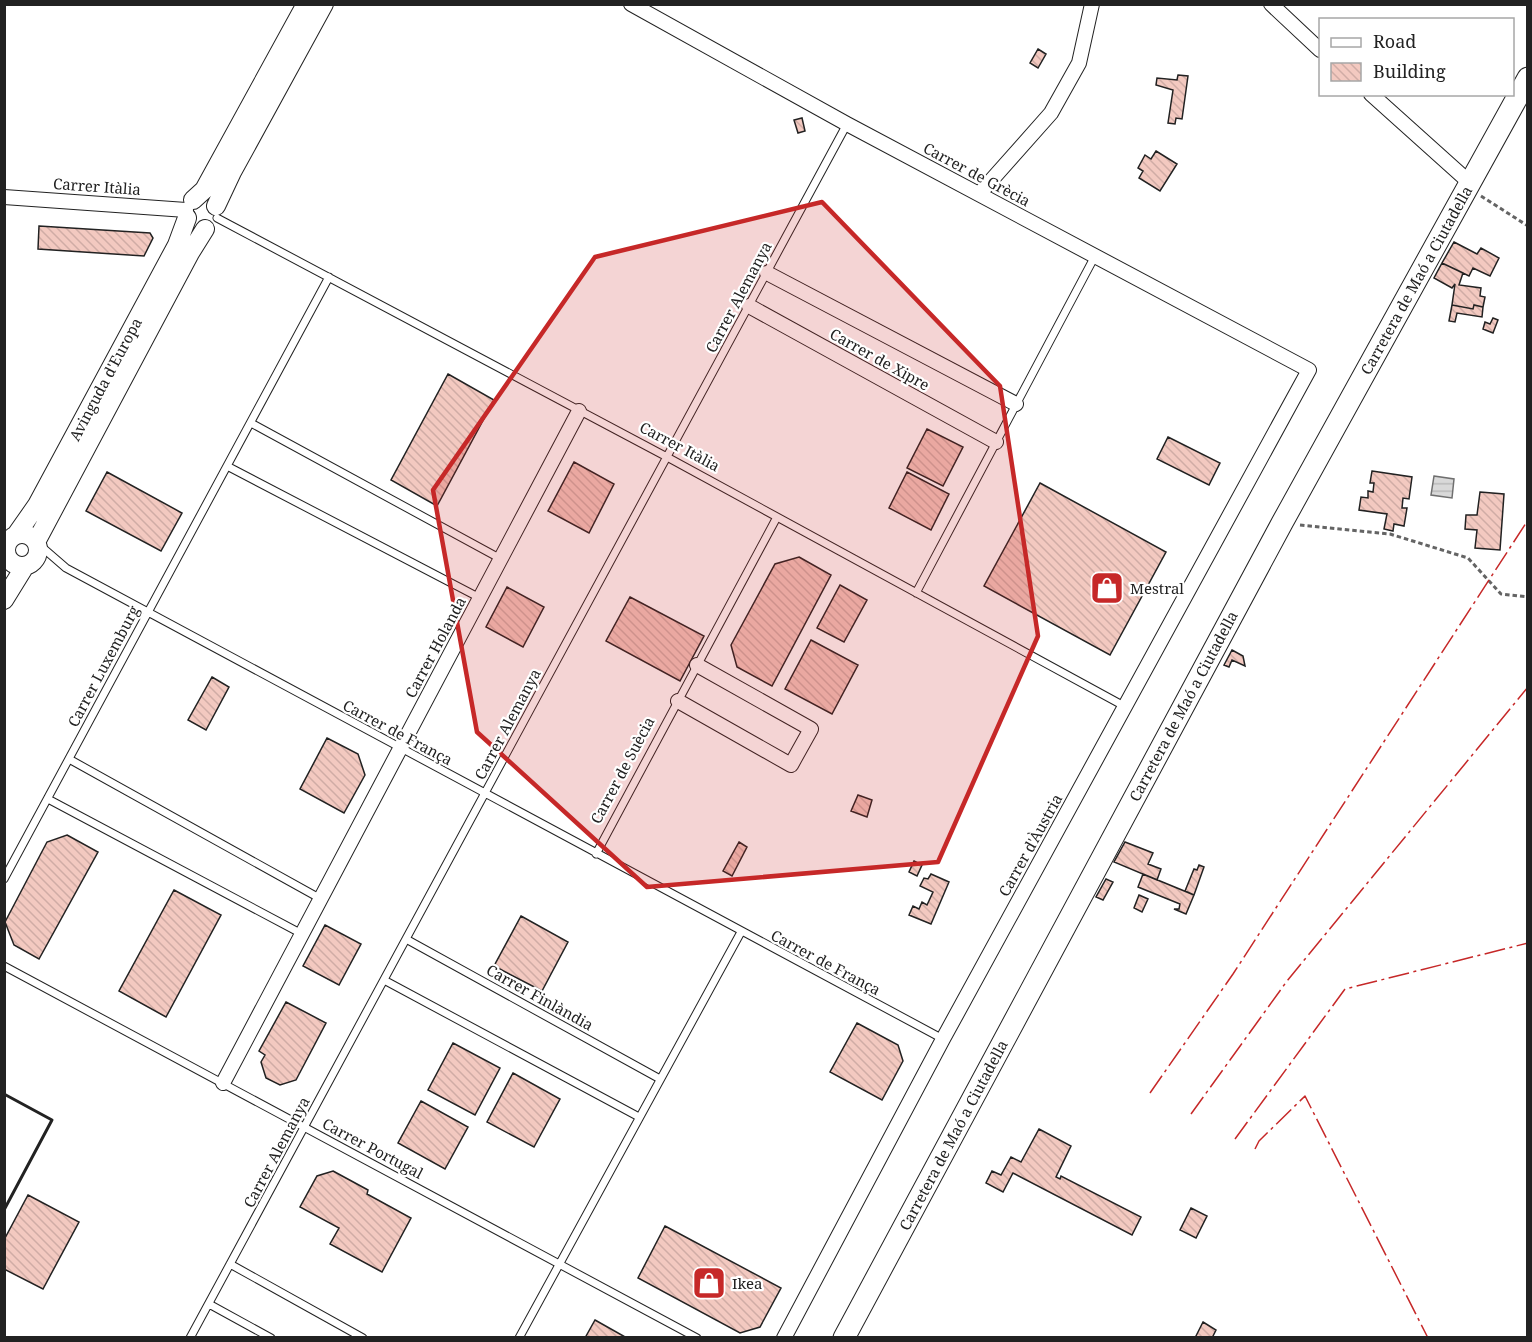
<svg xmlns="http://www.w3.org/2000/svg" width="1532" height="1342" font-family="'Noto Serif',serif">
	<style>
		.water { fill: url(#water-rules); stroke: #6f6f6f; stroke-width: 1.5 }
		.building { fill: url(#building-back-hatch); stroke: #222; stroke-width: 1.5 }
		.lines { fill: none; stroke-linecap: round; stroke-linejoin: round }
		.lane-casing { stroke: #222; stroke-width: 9 }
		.street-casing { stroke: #222; stroke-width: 16 }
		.secondary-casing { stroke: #222; stroke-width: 20 }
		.primary-casing { stroke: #222; stroke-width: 23 }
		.path { stroke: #646464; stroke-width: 3; stroke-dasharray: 4.5 3; stroke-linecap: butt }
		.lane { stroke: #fff; stroke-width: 7 }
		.street { stroke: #fff; stroke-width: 14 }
		.secondary { stroke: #fff; stroke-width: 18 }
		.primary { stroke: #fff; stroke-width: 21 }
		.wall { stroke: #222; stroke-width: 3 }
		.power { stroke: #c62828; stroke-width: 1.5; stroke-dasharray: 21 4.5 3 4.5; stroke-linecap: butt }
		.marked { fill: #c62828; fill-opacity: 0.2; stroke: #c62828; stroke-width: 4.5; stroke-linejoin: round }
		.labels { text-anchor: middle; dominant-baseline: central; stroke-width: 4.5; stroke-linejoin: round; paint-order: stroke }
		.street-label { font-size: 15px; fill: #222; stroke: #fff }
		.poi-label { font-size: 15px; fill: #222; stroke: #fff; text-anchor: start }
	</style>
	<defs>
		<pattern id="water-rules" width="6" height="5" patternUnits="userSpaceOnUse" patternTransform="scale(1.5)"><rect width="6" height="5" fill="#d9d9d9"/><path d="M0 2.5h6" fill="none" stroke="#bababa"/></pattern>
		<pattern id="building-back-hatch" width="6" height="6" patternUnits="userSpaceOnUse" patternTransform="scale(1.5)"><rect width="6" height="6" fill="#f3c9c0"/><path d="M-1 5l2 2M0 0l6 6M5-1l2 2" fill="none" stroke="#d0aca5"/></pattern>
	</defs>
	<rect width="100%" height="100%" fill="#fff"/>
	<!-- water -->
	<path class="water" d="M1434 476 1454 479 1452 498 1431 495Z"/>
	<!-- building -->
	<path class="building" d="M1038 49 1046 54 1038 68 1030 63Z
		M1178 75 1188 76 1182 119 1176 118 1175 124 1168 123 1173 90 1156 85 1157 78 1177 80Z
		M802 118 805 131 798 133 794 120Z
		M1156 151 1177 164 1160 191 1139 178 1143 171 1138 168 1145 155 1151 159Z
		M39 226 150 233 153 238 144 256 38 249Z
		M1454 242 1477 254 1481 248 1499 258 1490 276 1473 268 1469 276 1442 263Z
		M1442 263 1463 273 1459 285 1481 288 1480 296 1485 297 1483 307 1474 305 1473 309 1452 305 1455 284 1452 288 1434 278Z
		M1452 305 1473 309 1474 305 1483 307 1482 317 1457 313 1455 322 1449 321Z
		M1493 318 1498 320 1493 333 1483 329 1485 322 1490 324Z
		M448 374 494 400 437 506 391 480Z
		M927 429 963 447 943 486 907 468Z
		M1168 437 1220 463 1209 485 1157 459Z
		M574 462 614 484 589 533 548 511Z
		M1372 471 1412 477 1409 499 1403 498 1402 508H1407L1404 526 1394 524 1393 531 1384 529 1387 514 1359 510 1361 497 1368 498V491L1373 492 1374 483H1370Z
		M107 472 182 513 161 551 86 511Z
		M907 472 949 494 931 530 889 508Z
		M1040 483 1166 552 1110 655 984 586Z
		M1480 492 1504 494 1500 550 1475 548 1477 530 1465 529 1466 515H1477Z
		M799 557 831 575 772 686 737 667 731 645 775 564Z
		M840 585 867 600 844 642 817 628Z
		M507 587 544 607 523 647 486 627Z
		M630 597 704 636 680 681 606 641Z
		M811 640 858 665 832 714 785 689Z
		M1232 650 1243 656 1245 666 1232 660 1229 667 1224 665Z
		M212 677 229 687 206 730 188 720Z
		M327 738 358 754 365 775 344 813 300 789Z
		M858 795 872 800 867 817 851 811Z
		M67 835 98 852 39 959 14 945 5 922 47 842Z
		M739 842 747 847 732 876 723 871Z
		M1125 842 1153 853 1148 864 1161 869 1157 880 1114 862Z
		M914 861 922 865 917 876 909 872Z
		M1199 865 1204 867 1194 895 1185 891 1194 869 1197 870Z
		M931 874 949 882 931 924 909 915 913 906 919 909 922 902 927 905 933 892 920 886 924 878 928 879Z
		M1143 874 1194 895 1186 914 1174 909H1179L1180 904 1138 887Z
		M1106 879 1113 882 1103 900 1096 897Z
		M174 890 221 915 166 1017 119 991Z
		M1139 895 1148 899 1142 912 1134 908Z
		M521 916 568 942 542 991 494 966Z
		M325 925 361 944 339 985 303 966Z
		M286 1002 326 1023 296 1080 280 1085 266 1078 261 1062 265 1055 259 1051Z
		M857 1023 898 1045 903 1061 882 1100 830 1072Z
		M453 1043 500 1068 475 1115 428 1090Z
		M513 1073 560 1099 534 1147 487 1122Z
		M421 1101 468 1127 445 1169 398 1143Z
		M1039 1129 1071 1146 1056 1177 1060 1179 1061 1176 1141 1217 1132 1235 1013 1173 1003 1192 986 1183 992 1171 1001 1175 1011 1157 1021 1162Z
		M333 1171 368 1190 367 1194 411 1218 382 1272 330 1244 339 1228 300 1207 317 1176Z
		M28 1195 79 1222 43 1289 4 1269V1240Z
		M1191 1208 1207 1216 1196 1238 1180 1230Z
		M665 1226 781 1288 760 1327 740 1333 638 1278Z
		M595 1320 627 1338H585Z
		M1203 1322 1216 1330 1212 1338H1195Z"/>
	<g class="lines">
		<!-- lane casing -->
		<g class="lane-casing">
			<path id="lane" d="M217 218 667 457 1124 706
				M251 423 501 559
				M227 466 480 598
				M36 542 66 568 943 1039
				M916 593 1095 256
				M69 759 321 899
				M48 799 302 934
				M596 854 777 517
				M4 879 329 277
				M406 939 660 1079
				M4 966 697 1338
				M384 980 639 1117
				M230 1264 363 1338
				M209 1304 271 1338
				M190 1338 847 124
				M519 1338 741 932"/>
		</g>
		<!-- street casing -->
		<g class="street-casing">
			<path id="street" d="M631 4 847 124 1309 370 943 1039 784 1338
				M1271 4 1320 50
				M1371 94 1469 182
				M980 193 1051 113 1079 63 1092 4
				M4 197 186 210
				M767 273 1016 404
				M749 306 996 442
				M4 555 8 558
				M678 701 791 765 811 729 697 665
				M223 1083 579 411"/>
		</g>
		<!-- secondary casing -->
		<g class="secondary-casing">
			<path id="secondary" d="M193 200 204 190 306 4
				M216 206 232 172 324 4
				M6 550a16 16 0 1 1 32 0a16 16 0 1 1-32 0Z
				M16 535 37 505 177 245 187 218
				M36 542 190 253 205 229
				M4 600 25 566"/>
		</g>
		<!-- primary casing -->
		<g class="primary-casing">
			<path id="primary" d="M844 1338 1282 523 1528 78"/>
		</g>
		<!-- path -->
		<path class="path" d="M1481 196 1528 226
			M1300 525 1390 534 1468 558 1501 594 1528 597"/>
		<!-- lane -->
		<use href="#lane" class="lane"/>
		<!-- street -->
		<use href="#street" class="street"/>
		<!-- secondary -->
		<use href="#secondary" class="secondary"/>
		<!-- primary -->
		<use href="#primary" class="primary"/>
		<!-- wall -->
		<path class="wall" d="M4 1094 52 1120 4 1210"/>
		<!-- power -->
		<path class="power" d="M1150 1093 1233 974 1528 520
			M1191 1114 1287 981 1528 687
			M1235 1139 1345 989 1528 943
			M1255 1149 1259 1141 1305 1096 1428 1338"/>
	</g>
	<!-- marked area -->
	<path class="marked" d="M822 202 1000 386 1038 636 938 862 647 887 477 732 433 490 595 257Z"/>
	<!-- icons -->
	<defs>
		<g id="shop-square" transform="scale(1.725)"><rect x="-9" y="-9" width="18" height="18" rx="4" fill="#c62828" stroke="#fff"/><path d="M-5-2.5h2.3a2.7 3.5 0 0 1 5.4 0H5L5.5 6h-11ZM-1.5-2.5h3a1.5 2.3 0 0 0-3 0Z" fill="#fff"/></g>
	</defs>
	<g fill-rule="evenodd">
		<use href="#shop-square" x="1107" y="588"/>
		<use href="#shop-square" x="709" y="1283"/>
	</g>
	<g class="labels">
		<!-- street labels -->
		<g class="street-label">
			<text transform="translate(977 174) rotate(28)">Carrer de Grècia</text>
			<text transform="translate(97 186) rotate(4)">Carrer Itàlia</text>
			<text transform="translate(1416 280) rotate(-61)">Carretera de Maó a Ciutadella</text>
			<text transform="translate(738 297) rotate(-62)">Carrer Alemanya</text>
			<text transform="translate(880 359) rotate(29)">Carrer de Xipre</text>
			<text transform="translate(105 379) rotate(-62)">Avinguda d'Europa</text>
			<text transform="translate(680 446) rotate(28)">Carrer Itàlia</text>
			<text transform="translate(435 647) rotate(-62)">Carrer Holanda</text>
			<text transform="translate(103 666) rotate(-62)">Carrer Luxemburg</text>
			<text transform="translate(1183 706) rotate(-62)">Carretera de Maó a Ciutadella</text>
			<text transform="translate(507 724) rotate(-62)">Carrer Alemanya</text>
			<text transform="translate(398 732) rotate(28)">Carrer de França</text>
			<text transform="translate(622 770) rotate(-62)">Carrer de Suècia</text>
			<text transform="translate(1030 845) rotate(-61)">Carrer d'Àustria</text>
			<text transform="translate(826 962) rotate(28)">Carrer de França</text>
			<text transform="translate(540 997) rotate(29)">Carrer Finlàndia</text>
			<text transform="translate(953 1135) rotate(-62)">Carretera de Maó a Ciutadella</text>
			<text transform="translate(373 1148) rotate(28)">Carrer Portugal</text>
			<text transform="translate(276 1152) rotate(-62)">Carrer Alemanya</text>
		</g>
		<!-- poi labels -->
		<g class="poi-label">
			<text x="1130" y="588">Mestral</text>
			<text x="732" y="1283">Ikea</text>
		</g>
	</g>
	<!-- border -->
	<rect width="1532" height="1342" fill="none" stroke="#222222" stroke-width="12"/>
	<!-- legend -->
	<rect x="1319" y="18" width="195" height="78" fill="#ffffff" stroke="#a7a7a7" stroke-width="1.5"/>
	<rect x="1331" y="38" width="30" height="9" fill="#ffffff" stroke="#a7a7a7" stroke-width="1.5"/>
	<text x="1373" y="48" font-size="18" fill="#222222">Road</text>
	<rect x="1331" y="63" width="30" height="18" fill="url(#building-back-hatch)" stroke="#a7a7a7" stroke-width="1.5"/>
	<text x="1373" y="78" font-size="18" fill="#222222">Building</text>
</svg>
